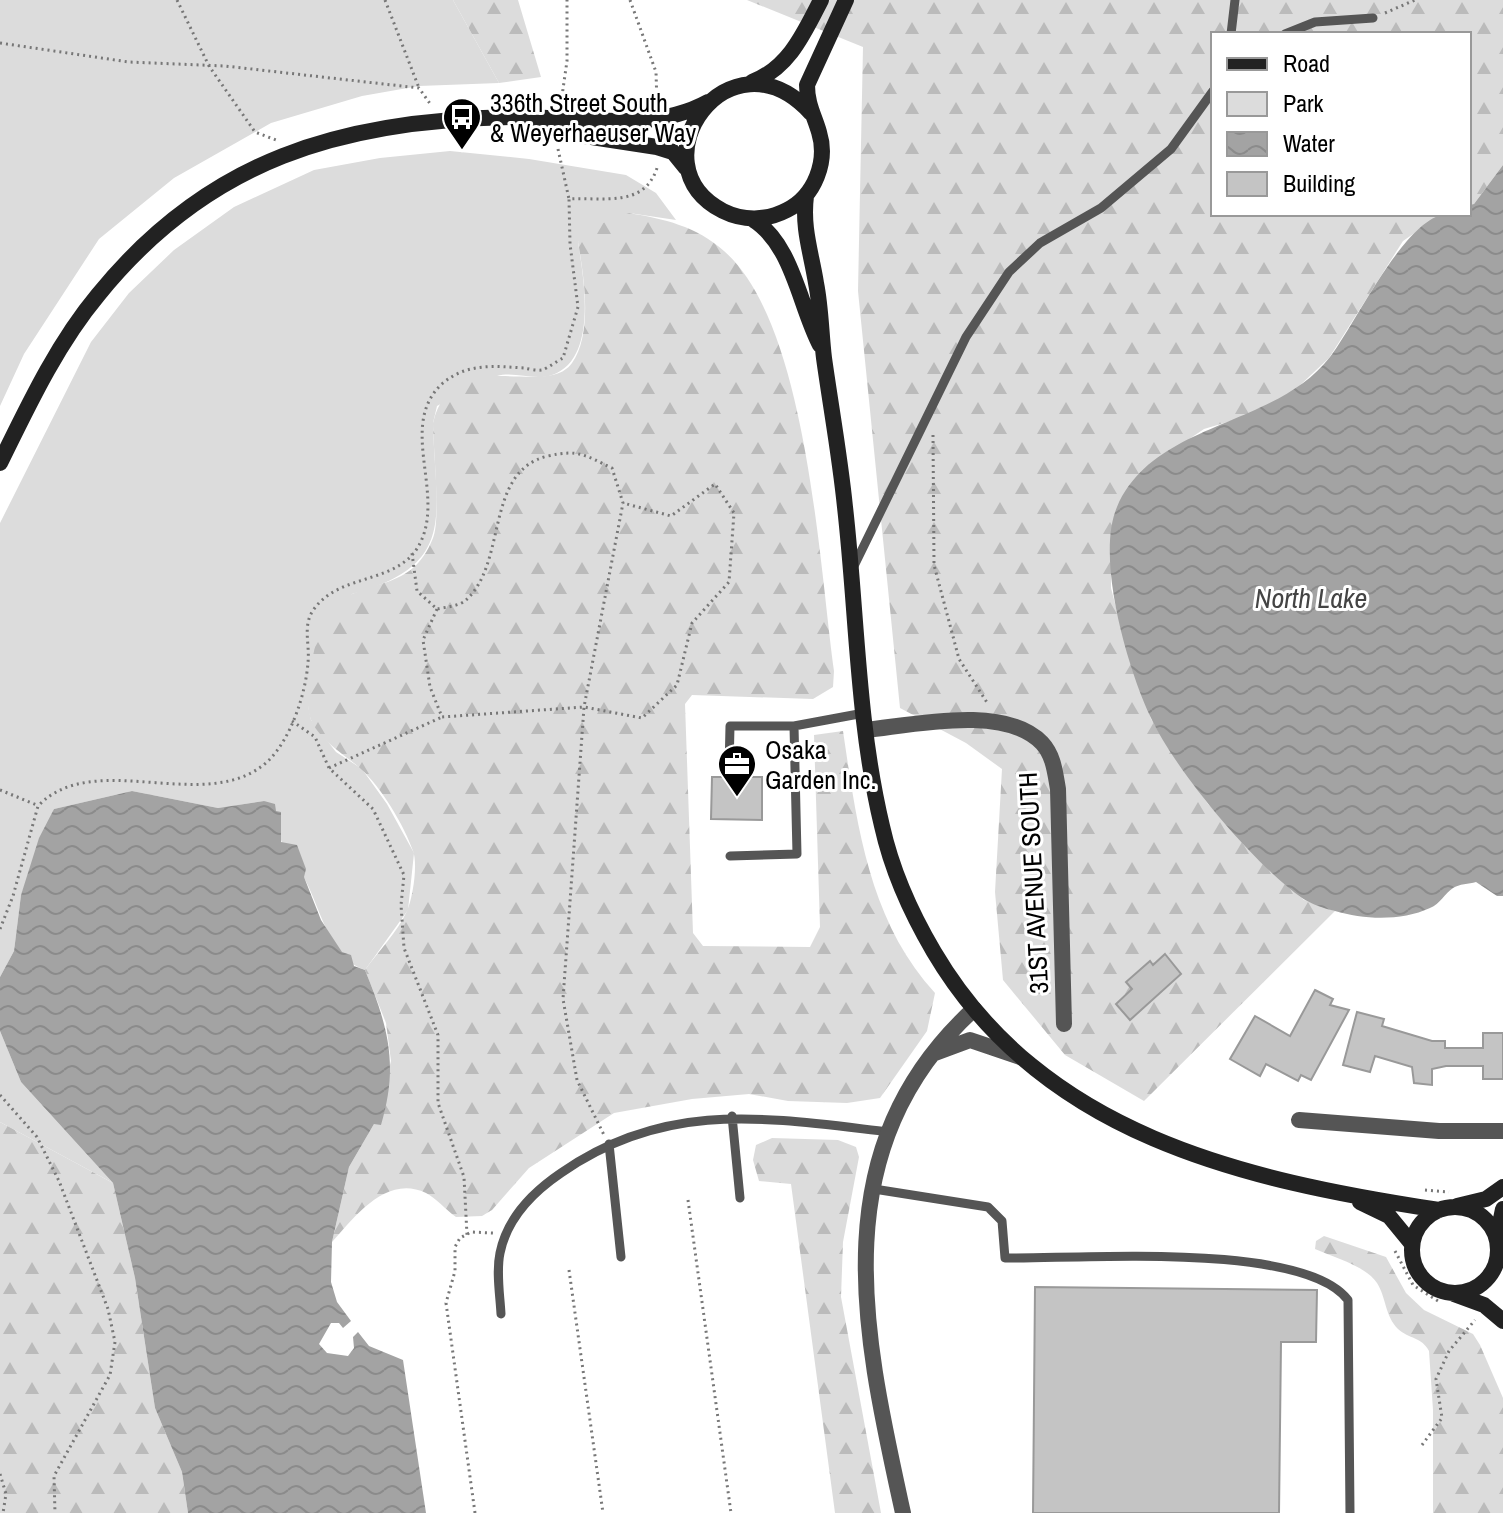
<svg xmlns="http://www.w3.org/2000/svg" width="1503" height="1513" font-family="'Archivo Narrow',sans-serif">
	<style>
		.green { fill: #dcdcdc }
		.forest { fill: url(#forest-firs) }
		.water { fill: url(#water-waves) }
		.building { fill: #c4c4c4; stroke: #999; stroke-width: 2 }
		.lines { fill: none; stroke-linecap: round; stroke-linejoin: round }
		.path { stroke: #777; stroke-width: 3; stroke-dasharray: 2 4; stroke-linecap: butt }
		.lane { stroke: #555; stroke-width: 9 }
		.street { stroke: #555; stroke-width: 16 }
		.secondary { stroke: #222; stroke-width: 16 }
		.labels { text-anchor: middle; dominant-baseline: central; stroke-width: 6; stroke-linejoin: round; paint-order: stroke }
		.poi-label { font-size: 26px; fill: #000; stroke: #fff; text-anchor: start }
		.street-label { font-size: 26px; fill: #000; stroke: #fff }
		.water-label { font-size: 28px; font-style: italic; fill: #444; stroke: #fff }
	</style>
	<defs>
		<pattern id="forest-firs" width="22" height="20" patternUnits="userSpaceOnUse" patternTransform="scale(2)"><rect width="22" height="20" fill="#dcdcdc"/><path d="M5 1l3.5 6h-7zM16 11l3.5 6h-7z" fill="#bbb"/></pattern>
		<pattern id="water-waves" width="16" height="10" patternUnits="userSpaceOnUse" patternTransform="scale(2)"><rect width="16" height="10" fill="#a3a3a3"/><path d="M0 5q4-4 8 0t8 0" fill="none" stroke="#8b8b8b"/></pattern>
	</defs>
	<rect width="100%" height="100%" fill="#fff"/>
	<!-- green -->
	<path class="green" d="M0 0H453L499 83 419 86 362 96 271 123 174 178 99 239 24 354 0 406Z
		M450 151 529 159 626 175 656 193 676 220 629 213 578 242C584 280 598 359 552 375 535 381 514 371 497 376 477 381 455 397 437 406L433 423C435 515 459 565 352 594L313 664 308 706 311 720 336 752 362 769 387 804 414 853 408 910 365 970C328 958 320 904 302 874 296 864 285 854 282 843 275 822 288 820 264 801L218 808 132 791 54 809 21 895 14 951 0 977V523L91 342 129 293 174 250 234 207 314 170 380 158Z
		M0 1031 21 1082 113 1183 0 1122Z"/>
	<!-- forest -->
	<path class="forest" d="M453 0H518L541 77 499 83Z
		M747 0H1503V165L1474 204 1469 205V34H1213V214H1442L1403 241 1329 358 1295 390 1251 415 1204 429 1158 460 1129 487 1111 547V588L1124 638 1151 719 1171 751 1208 804 1285 884 1304 900 1335 911 1144 1101 1065 1055 1003 980 995 892 1002 769 966 743 900 708 858 291 863 47Z
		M629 213C664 219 696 226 724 251 807 323 819 563 834 671L833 687 813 699 692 695 685 704 693 933 703 946 810 947 820 927 814 735 843 731C857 825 869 921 935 993L927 1031 880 1098 847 1103 788 1101 749 1094 692 1099 614 1113 529 1168 492 1210 482 1216 456 1217C446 1210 436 1198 426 1193 386 1174 355 1217 332 1242L349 1167 374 1124 391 1061 386 1023 365 970C378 952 398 931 407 911 413 897 418 864 413 851 404 825 381 787 361 769 342 752 309 735 308 706 308 682 315 622 332 607 367 576 411 594 433 538 441 519 433 447 433 423 453 341 546 400 572 363 593 333 584 277 578 242L590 228Z
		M0 1122 113 1183 135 1278 155 1408 182 1472 188 1513H0Z
		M772 1138 838 1140 856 1147 859 1157 843 1242 841 1297 881 1513H835L791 1184 759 1181 753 1160 756 1145Z
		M1324 1236 1386 1257 1406 1293 1424 1310 1473 1334 1480 1345 1503 1398V1513H1433V1410L1429 1351C1422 1337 1409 1339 1398 1329 1385 1316 1386 1297 1377 1283 1366 1266 1333 1257 1315 1249L1316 1241Z"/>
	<!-- water -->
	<path class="water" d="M1503 165V896H1497L1476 882C1469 884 1459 884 1453 888 1445 893 1440 904 1430 908 1402 921 1365 920 1335 911 1325 909 1311 904 1302 898 1253 863 1177 773 1151 718 1128 670 1095 558 1117 507 1154 421 1275 428 1330 357 1356 323 1403 221 1445 214 1452 213 1461 214 1469 214V205L1474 204Z
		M132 791 218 808 264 801 275 804 276 811 281 812V842L297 845 306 869 304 877 321 920 342 952 351 955 354 966 365 970C388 1026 399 1065 381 1125L374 1124 349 1167 332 1242 331 1282 337 1302 351 1321 343 1328 339 1323H331L319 1344 327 1353 348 1356 354 1348 353 1337 358 1332 369 1346 403 1360 426 1513H188L182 1472 155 1408 135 1278 113 1183 21 1082 0 1031V977L14 951 21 895 39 838 54 809Z"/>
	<!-- building -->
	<path class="building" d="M712 777H762V820L711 819Z
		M1165 954 1181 974 1130 1020 1116 1004 1132 989 1126 982 1150 961 1153 965Z
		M1315 990 1333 999 1330 1005 1349 1010 1311 1080 1301 1075 1298 1081 1266 1064 1260 1076 1230 1059 1255 1016 1290 1036Z
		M1357 1012 1384 1019 1382 1026 1432 1041H1445V1048H1483V1033H1503V1079H1483V1066H1446L1432 1069V1085L1414 1083 1412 1067 1375 1056 1370 1072 1343 1065Z
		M1035 1287 1317 1290 1316 1342H1281L1279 1513H1033Z"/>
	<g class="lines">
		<!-- path -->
		<path class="path" d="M177 0 209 66 255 132 276 140
			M385 0 419 88
			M630 0 656 72 657 104
			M1385 13 1415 0
			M0 43 129 62 225 66 419 88 431 105
			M561 103 567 61V0
			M558 149 569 199
			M933 435 934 565 959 659 988 704
			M412 553 417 591 437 609C446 607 460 606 466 600 508 562 484 471 548 456 579 449 584 455 612 468L623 503 584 707 563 999 577 1080 604 1135
			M437 609 423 640 430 687 442 717 584 707 642 718 677 685 692 623 729 582 734 513 715 484 671 516 623 503
			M292 721 315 737 329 768 373 809 404 875 401 905 404 948 438 1035V1103L464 1177 467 1235
			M329 768 442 717
			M0 790 37 805
			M0 929 13 896 38 806C94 747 208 817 268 761 291 739 306 693 308 662 310 644 302 625 314 609 341 571 403 586 422 539 443 489 398 423 443 383 467 363 494 366 524 368 529 369 537 371 542 370 548 368 557 361 563 358L578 307 570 244 569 199C603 197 644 208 657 168
			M0 1095 37 1137 59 1181 108 1309 115 1342 110 1375 54 1476 55 1513
			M1425 1190 1449 1192
			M688 1200 731 1513
			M1395 1251 1413 1285 1438 1301
			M569 1270 603 1513
			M1422 1445 1442 1418 1436 1379 1449 1351 1475 1320
			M0 1474 6 1494 3 1513
			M475 1513 446 1303 455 1271V1247L460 1238 471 1232 493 1233"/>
		<!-- lane -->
		<path class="lane" d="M1231 34 1235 0
			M1285 34 1315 22 1373 18
			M853 568 966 337 1009 272 1040 243 1101 208 1171 149 1213 91
			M729 770 730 726H794L864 713
			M730 856 797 854 794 726
			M732 1116 740 1198
			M609 1144 621 1257
			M874 1189 988 1207 1002 1221 1005 1258C1079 1259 1303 1241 1348 1300L1350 1513
			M501 1314C500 1295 496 1272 500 1253 507 1218 533 1192 561 1173 667 1099 768 1118 889 1132"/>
		<!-- street -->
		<path class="street" d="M866 730C913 725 1005 704 1042 743 1054 756 1055 773 1058 789L1064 1024
			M935 1053 970 1040 1020 1057
			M1299 1120 1439 1131H1503
			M903 1513C864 1335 820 1150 974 1009"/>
		<!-- secondary -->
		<path class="secondary" d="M752 82C789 68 804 33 821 0
			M811 113C729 24 632 164 723 211 743 221 766 221 787 210 815 196 828 161 819 132 814 115 807 104 807 85L846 0
			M520 126 657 147 673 152 686 168
			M806 196C802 228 811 252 816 283 821 308 821 333 824 358 831 408 840 457 845 507 857 613 857 722 882 826 892 871 911 913 934 952 1042 1135 1243 1180 1439 1210
			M752 219C793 244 799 305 820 345
			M0 463C28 406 57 344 98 295 208 159 342 120 512 117 576 116 650 134 708 102
			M1360 1202 1389 1216 1412 1244
			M1457 1206 1486 1199 1503 1187
			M1412 1250a43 43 0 1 1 86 0a43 43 0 1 1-86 0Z
			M1497 1238 1503 1209
			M1454 1294 1484 1305 1503 1321"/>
	</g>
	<!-- icons -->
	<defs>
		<g id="bus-pin" transform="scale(2)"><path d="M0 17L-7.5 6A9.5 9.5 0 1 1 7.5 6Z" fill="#000" stroke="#fff"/><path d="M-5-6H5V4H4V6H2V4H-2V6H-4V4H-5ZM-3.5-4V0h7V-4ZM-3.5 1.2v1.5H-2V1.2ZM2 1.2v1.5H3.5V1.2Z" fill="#fff"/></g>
		<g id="office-pin" transform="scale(2)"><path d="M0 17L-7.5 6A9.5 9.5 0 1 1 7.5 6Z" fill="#000" stroke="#fff"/><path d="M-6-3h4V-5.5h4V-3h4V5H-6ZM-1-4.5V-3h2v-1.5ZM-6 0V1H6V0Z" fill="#fff"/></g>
	</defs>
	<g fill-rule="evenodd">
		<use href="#bus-pin" x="462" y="117"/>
		<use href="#office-pin" x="737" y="764"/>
	</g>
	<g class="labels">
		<!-- poi labels -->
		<g class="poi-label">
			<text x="490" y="102">336th Street South<tspan x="490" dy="30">&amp; Weyerhaeuser Way</tspan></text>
			<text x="765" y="749">Osaka<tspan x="765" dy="30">Garden Inc.</tspan></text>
		</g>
		<!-- street labels -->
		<g class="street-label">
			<text transform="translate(1033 883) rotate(-93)">31ST AVENUE SOUTH</text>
		</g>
		<!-- water labels -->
		<g class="water-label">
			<text x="1311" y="598">North Lake</text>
		</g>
	</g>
	<!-- legend -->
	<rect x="1211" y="32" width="260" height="184" fill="#ffffff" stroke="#999999" stroke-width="2"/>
	<rect x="1227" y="58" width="40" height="12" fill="#222222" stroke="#999999" stroke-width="2"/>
	<text x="1283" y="72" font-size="24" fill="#000000">Road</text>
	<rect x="1227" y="92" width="40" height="24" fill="#dcdcdc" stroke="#999999" stroke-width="2"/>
	<text x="1283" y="112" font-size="24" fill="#000000">Park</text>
	<rect x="1227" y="132" width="40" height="24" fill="url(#water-waves)" stroke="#999999" stroke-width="2"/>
	<text x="1283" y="152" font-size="24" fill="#000000">Water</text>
	<rect x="1227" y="172" width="40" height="24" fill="#c4c4c4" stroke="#999999" stroke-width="2"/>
	<text x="1283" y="192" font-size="24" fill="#000000">Building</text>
</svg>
